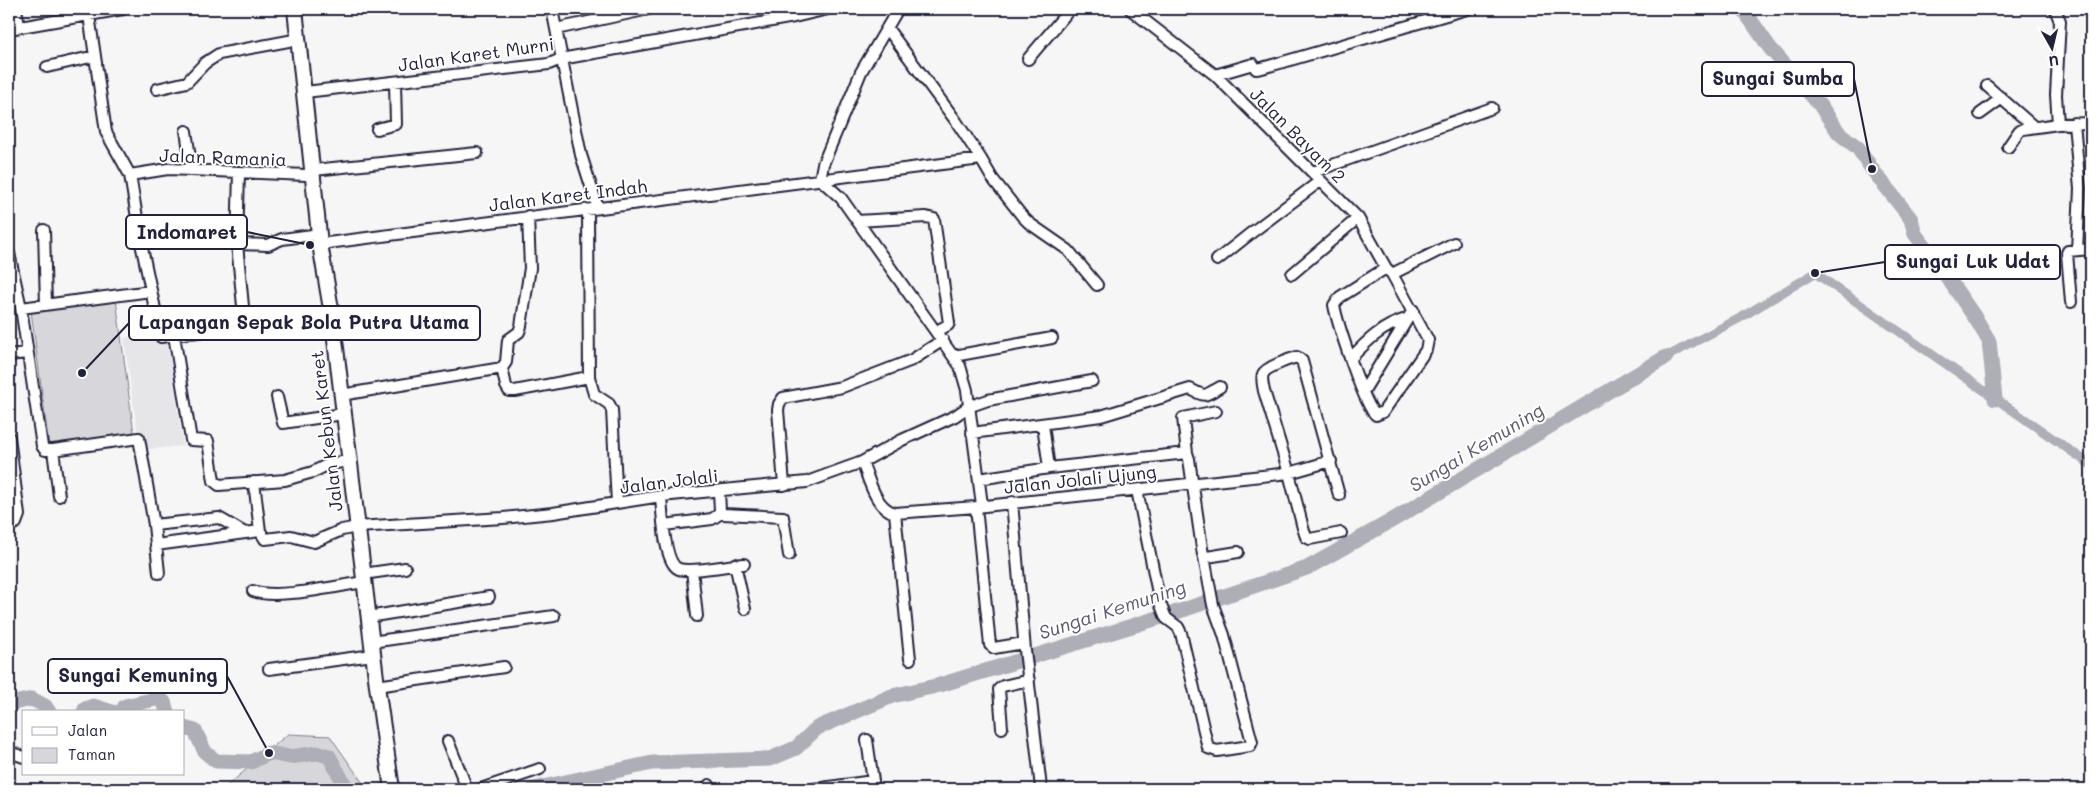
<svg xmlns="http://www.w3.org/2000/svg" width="2100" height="798" font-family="Mali,sans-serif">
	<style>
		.built { fill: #e6e6e9 }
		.green { fill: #d7d7db; stroke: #7c7c8b }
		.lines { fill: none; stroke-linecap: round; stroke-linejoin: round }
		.canal { stroke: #aeaeb7; stroke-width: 9 }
		.river { stroke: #aeaeb7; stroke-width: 15 }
		.minor-casing { stroke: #22223b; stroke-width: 14 }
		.major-casing { stroke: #22223b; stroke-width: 18 }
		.minor { stroke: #fff; stroke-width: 10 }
		.major { stroke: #fff; stroke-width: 14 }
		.labels { text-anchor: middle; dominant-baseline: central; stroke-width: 4; stroke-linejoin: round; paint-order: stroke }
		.street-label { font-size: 18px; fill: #22223b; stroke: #fff }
		.water-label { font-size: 19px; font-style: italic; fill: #5a5a6d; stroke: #fff }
		.leader { fill: none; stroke: #22223b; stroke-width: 2 }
		.callout-dot { fill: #22223b; stroke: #fff; stroke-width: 2 }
		.callout { fill: #fff; stroke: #22223b; stroke-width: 2 }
		.callout-label { font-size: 19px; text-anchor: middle; font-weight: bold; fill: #22223b }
	</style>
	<rect width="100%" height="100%" fill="#f6f6f7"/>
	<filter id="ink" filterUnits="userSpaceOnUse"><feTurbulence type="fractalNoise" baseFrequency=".02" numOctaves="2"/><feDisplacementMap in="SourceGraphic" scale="10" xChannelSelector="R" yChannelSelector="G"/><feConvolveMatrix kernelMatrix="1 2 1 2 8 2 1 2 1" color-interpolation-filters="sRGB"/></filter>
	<g filter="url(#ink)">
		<!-- built -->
		<path class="built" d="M166 332 183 446 140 450 124 338Z"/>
		<!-- green -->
		<path class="green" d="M116 299 134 434 49 445 31 311Z
			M288 734 330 736 367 789H229L227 786Z"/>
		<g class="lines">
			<!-- canal -->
			<path class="canal" d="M1666 357 1740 318 1815 273 2091 465"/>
			<!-- river -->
			<path class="river" d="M1743 9 1770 48 1820 105 1839 133 1858 148 1872 169 1911 219 1915 234 1936 261 1976 319 1989 341 1995 399
				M9 704 32 699 45 706 49 712
				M84 712 85 709 93 706 112 712
				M119 712 123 710 125 706 160 698 164 702 167 712
				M184 728 195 731 205 752 216 761 251 762 269 753 290 757 317 753 329 756 347 789
				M534 789 652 763 770 759 796 748 817 728 892 696 940 685 1171 614 1307 568 1391 521 1666 357"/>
			<!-- minor casing -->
			<g class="minor-casing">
				<path id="minor" d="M16 9 19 26
					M552 9 581 155 598 208
					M1130 9 1215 75 1358 218 1386 268 1392 274 1428 340 1426 350 1383 412 1376 415C1365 408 1337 322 1334 305L1340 297 1386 268
					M2055 9 2060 21 2056 95 2058 124
					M89 15 106 132 130 175 142 248 161 337 174 335 191 440 208 441 214 481 219 485 285 480 313 472 329 464 349 461
					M887 28 956 121 981 159
					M9 29 123 9
					M556 29 649 9
					M1028 59 1070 9
					M47 67 95 56
					M1215 75 1253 64 1256 69 1262 68 1467 9
					M1987 86 2033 126
					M157 89 187 82 205 63 219 54 299 39
					M305 92 549 64 561 59 794 17 828 9
					M1980 114 2002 98
					M2074 123 2080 189 2077 250
					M377 129 396 124 395 82
					M186 131 192 170
					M2008 147 2019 131 2023 129 2058 124 2091 123
					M1313 172 1492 108
					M239 173 237 244 268 245 282 239 320 234
					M130 175 168 169 306 175 314 170 477 153
					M820 179 841 198 960 366 967 390 982 505
					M820 179 823 164 861 72 898 9
					M857 221 926 217 934 219 949 323 948 325 937 331
					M44 230 46 305
					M237 244 245 327
					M320 244 981 159 992 178 1022 216 1029 223 1068 250 1097 285
					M9 253 21 308 42 446 45 450H53L59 496
					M1217 260 1251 233 1320 181
					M1292 274 1358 218
					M1392 274 1454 243
					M2071 302 2067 253 2068 251 2091 249
					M21 308 151 291
					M174 335 332 315
					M9 355 27 353
					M954 356 1052 338
					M1351 358C1367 341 1382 326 1406 319
					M502 368 506 362 508 340 519 332 521 326 530 268 528 216
					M589 377 594 394 609 404 612 410 617 503
					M1363 392 1413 310
					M341 395 502 368 506 386 509 391H515L589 377 588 211
					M277 397 283 423 343 414
					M1043 425 1049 468
					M972 433 1101 416 1190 389C1207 397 1202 397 1220 387
					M9 437 19 515 16 523 9 525
					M53 450 139 438 154 525 159 573
					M1187 453 1183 418 1216 411
					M862 462C869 479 875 508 895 513L976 507 1289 473 1331 461
					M979 479 1049 468 1187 453 1189 459 1203 555 1207 557 1238 552
					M254 482 260 531
					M784 485 778 410 779 404 783 398 842 387 912 360 943 340
					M1137 490 1160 603 1166 618 1178 627 1181 633 1208 748 1217 751 1250 746 1252 742 1224 635 1213 605 1204 557
					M719 491 720 511 723 514 783 517 789 555
					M1339 495 1302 361 1297 357C1290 359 1266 367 1263 374 1261 378 1263 386 1264 391L1289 473 1303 528 1306 537 1310 539 1341 533
					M661 496C662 510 664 564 679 569 691 573 729 565 744 564
					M1012 502 1025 650 1041 788
					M976 507 990 645 994 648 1024 643
					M895 513 910 659
					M154 525 219 518 245 533
					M664 525 712 519 721 513
					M156 545 260 531 265 539 291 536 314 542 342 530 357 527 503 518 553 513 661 496 807 482 862 462 902 440 955 416 968 407 988 400 1092 381
					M735 564 745 609
					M692 570 697 616
					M363 574 405 568
					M253 591C276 600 337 586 364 582
					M368 617 489 597
					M371 642 554 616
					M269 669 373 655
					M377 686 504 667
					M1002 728 999 689 1003 686 1029 680
					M448 741 464 781 465 789
					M9 752 24 757
					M709 785V789
					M481 789 540 769
					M814 789 873 781 867 740"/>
			</g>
			<!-- major casing -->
			<g class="major-casing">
				<path id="major" d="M295 9 320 244 332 315 377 686 392 789"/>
			</g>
			<!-- minor -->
			<use href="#minor" class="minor"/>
			<!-- major -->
			<use href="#major" class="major"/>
		</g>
	</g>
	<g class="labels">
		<!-- street labels -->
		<g class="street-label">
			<text transform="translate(476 54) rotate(-8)">Jalan Karet Murni</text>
			<text transform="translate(1298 135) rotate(45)">Jalan Bayam 2</text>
			<text transform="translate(223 157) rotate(2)">Jalan Ramania</text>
			<text transform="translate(568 195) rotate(-7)">Jalan Karet Indah</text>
			<text transform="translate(326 431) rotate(-97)">Jalan Kebun Karet</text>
			<text transform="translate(1080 479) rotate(-6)">Jalan Jolali Ujung</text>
			<text transform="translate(669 481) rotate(-7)">Jalan Jolali</text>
		</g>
		<!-- water labels -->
		<g class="water-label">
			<text transform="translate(1476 447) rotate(-31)">Sungai Kemuning</text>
			<text transform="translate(1112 609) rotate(-18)">Sungai Kemuning</text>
		</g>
	</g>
	<!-- callouts -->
	<path class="leader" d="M1872 169L1854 79M310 245L247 232M1815 273L1885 262M82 373L129 323M269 753L227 676"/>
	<g class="callout-dot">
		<circle cx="1872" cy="169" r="5"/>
		<circle cx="310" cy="245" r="5"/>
		<circle cx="1815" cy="273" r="5"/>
		<circle cx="82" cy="373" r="5"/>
		<circle cx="269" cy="753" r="5"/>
	</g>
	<g class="callout">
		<rect x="1702" y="62" width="152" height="34" rx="5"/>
		<rect x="126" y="215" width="121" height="34" rx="5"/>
		<rect x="1885" y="245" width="175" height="34" rx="5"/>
		<rect x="129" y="306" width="351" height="34" rx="5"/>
		<rect x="48" y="659" width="179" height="34" rx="5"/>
	</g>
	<g class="callout-label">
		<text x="1778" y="85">Sungai Sumba</text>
		<text x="187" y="239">Indomaret</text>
		<text x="1973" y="268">Sungai Luk Udat</text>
		<text x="304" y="329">Lapangan Sepak Bola Putra Utama</text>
		<text x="138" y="682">Sungai Kemuning</text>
	</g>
	<!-- margin -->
	<rect width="2100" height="798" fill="none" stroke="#fff" stroke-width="30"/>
	<rect x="15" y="15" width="2070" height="768" fill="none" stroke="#22223b" stroke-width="2" filter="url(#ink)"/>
	<!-- legend -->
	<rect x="22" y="710" width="162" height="65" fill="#ffffff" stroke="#a7a7b1"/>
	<rect x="32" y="727" width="25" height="8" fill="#ffffff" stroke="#a7a7b1"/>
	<text x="68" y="736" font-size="15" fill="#22223b">Jalan</text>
	<rect x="32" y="748" width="25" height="15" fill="#d7d7db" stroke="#a7a7b1"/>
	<text x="68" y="760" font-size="15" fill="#22223b">Taman</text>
	<!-- north arrow -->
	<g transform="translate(2052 48) rotate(172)" stroke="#ffffff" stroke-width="4" paint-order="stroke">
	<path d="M0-4L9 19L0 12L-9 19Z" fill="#22223b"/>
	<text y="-8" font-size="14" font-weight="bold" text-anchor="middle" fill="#22223b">U</text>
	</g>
</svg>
